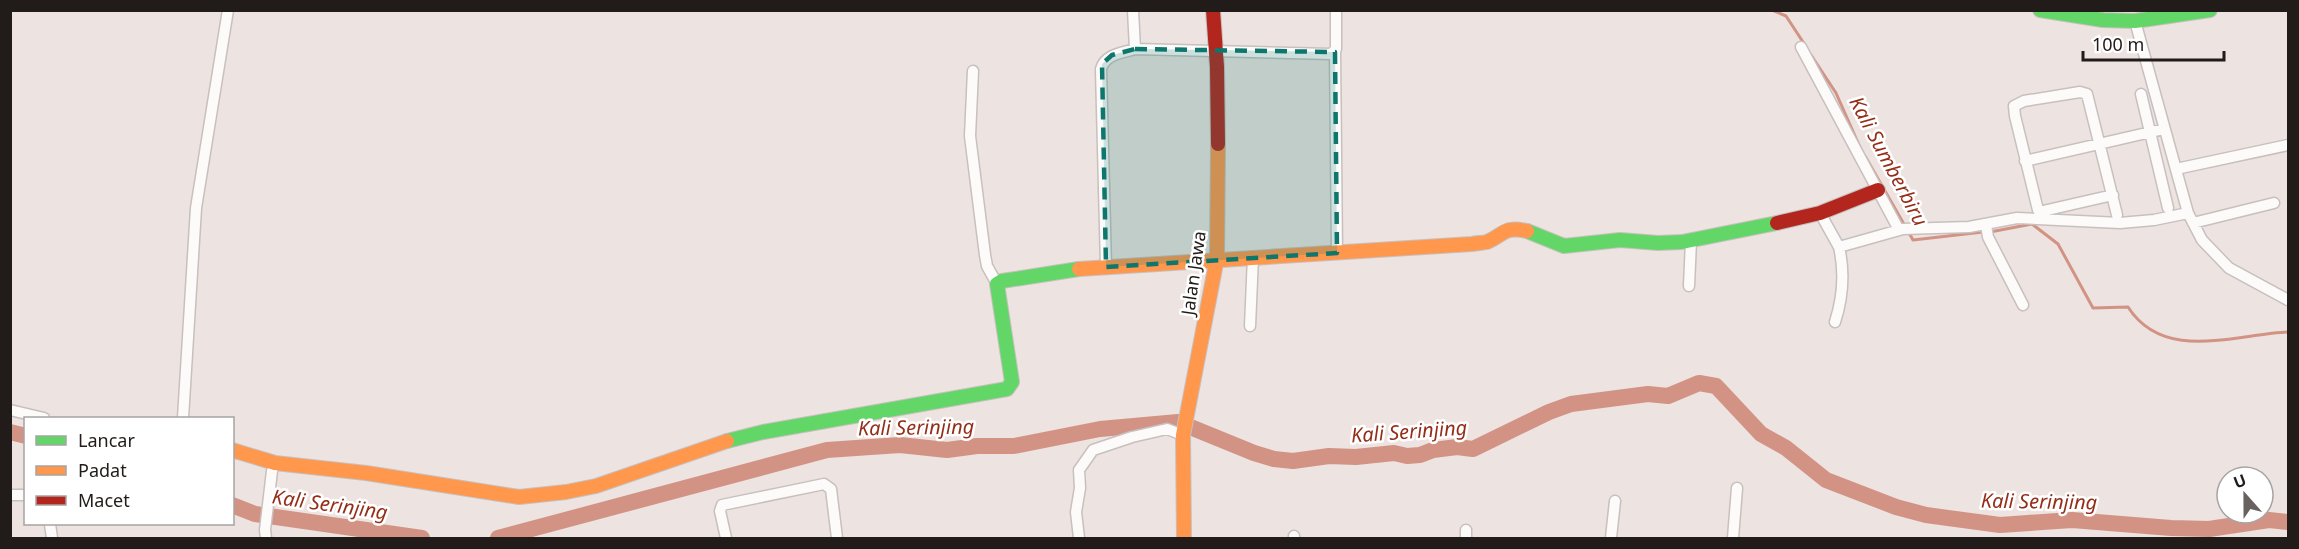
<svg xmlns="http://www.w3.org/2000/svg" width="2299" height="549" font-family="'Noto Sans',sans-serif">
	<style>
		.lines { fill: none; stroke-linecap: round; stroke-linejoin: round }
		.stream { stroke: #d29385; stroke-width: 3 }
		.river { stroke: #d29385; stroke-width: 16 }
		.street-casing { stroke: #c7c0be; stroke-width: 13 }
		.fast-casing { stroke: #c7c0be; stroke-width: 16 }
		.slow-casing { stroke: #c7c0be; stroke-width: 16 }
		.jam-casing { stroke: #c7c0be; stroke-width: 16 }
		.street { stroke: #fcfbfa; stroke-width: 10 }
		.fast { stroke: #63d668; stroke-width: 14 }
		.slow { stroke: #ff974d; stroke-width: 14 }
		.jam { stroke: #b3261e; stroke-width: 14 }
		.marked { fill: #0f766e; fill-opacity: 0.2; stroke: #0f766e; stroke-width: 4.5; stroke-dasharray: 12 8; stroke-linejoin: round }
		.labels { text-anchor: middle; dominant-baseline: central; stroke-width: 5; stroke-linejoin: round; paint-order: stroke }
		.street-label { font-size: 18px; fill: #211b19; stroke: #fff }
		.water-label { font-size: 20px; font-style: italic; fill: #942e18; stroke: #fff }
	</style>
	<rect width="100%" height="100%" fill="#ede3e0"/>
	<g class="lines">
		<!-- stream -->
		<path class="stream" d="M1772 10 1786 16 1805 45
			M1811 55 1836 93 1859 145
			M1865 156 1905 226
			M1908 231 1913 240 1983 232
			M1990 232 2032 224 2058 244 2093 308 2128 307C2164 363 2235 334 2288 332"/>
		<!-- river -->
		<path class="river" d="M10 432 26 436
			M232 505 255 514 422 538
			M498 538 827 450 900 445 947 450 977 446H1014L1100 429 1178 422 1254 453 1274 459 1293 461 1329 456 1356 457 1394 453 1407 456 1420 455 1433 450 1457 447 1473 449 1549 412 1571 404 1648 394 1668 396 1699 383 1716 386 1761 434 1786 448 1826 480 1896 507 1926 515 2000 525 2072 520 2171 528 2209 529 2269 520 2288 522"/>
		<!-- street casing -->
		<g class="street-casing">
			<path id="street" d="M1133 10 1135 49
				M2135 21 2188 213 2202 240 2229 268 2288 300
				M1801 47 1899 230
				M1335 52 1337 253
				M973 71 970 136 985 255 987 266 997 284
				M2141 94 2168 208
				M2025 161 2164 129
				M2176 169 2288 145
				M2113 195 2043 211 2038 210 2015 116 2014 106 2024 101 2080 92 2087 94 2117 215
				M1820 213 1839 247 1903 229 1969 227 2017 218 2120 223 2154 220 2188 213
				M2193 223 2274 203
				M1986 225 1988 237 2023 305
				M1106 267 1101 69C1105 54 1122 53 1135 49L1331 54 1336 49V10
				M1689 286 1691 241
				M1835 322C1843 297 1845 273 1839 247
				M1250 326 1253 257
				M10 410 44 418
				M183 418 196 208 228 10
				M10 495H26
				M50 524 52 538
				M1294 536V538
				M266 538 265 530 272 471 275 463
				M726 538 720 511 722 505 824 484 831 489 837 538
				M1079 538 1076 512 1080 488 1079 470 1093 450 1132 437 1167 429 1183 435
				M1466 538V530
				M1611 538 1615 501
				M1733 538 1737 488"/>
		</g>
		<!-- fast casing -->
		<g class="fast-casing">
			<path id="fast" d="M2040 10 2103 20 2135 21 2210 10
				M1527 231 1564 246 1620 240 1658 243 1682 242 1777 223
				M727 441 763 432 1007 389 1012 382 997 284 1002 281 1079 269"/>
		</g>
		<!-- slow casing -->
		<g class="slow-casing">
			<path id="slow" d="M1079 269 1472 244C1476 243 1482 243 1487 242 1505 234 1504 226 1527 231
				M232 450 275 463 366 473 519 497 566 492 596 486 727 441
				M1184 538 1183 435 1217 258 1218 144"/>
		</g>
		<!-- jam casing -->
		<g class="jam-casing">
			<path id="jam" d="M1213 10 1217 67 1218 144
				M1777 223 1820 213 1878 190"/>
		</g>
		<!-- street -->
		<use href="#street" class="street"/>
		<!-- fast -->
		<use href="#fast" class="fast"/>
		<!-- slow -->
		<use href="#slow" class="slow"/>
		<!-- jam -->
		<use href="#jam" class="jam"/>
	</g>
	<!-- marked area -->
	<path class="marked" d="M1135 49 1335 52 1337 253 1106 267 1102 64 1112 55Z"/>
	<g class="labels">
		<!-- street labels -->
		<g class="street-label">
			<text transform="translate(1193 273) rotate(-82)">Jalan Jawa</text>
		</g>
		<!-- water labels -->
		<g class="water-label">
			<text transform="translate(1889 161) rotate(62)">Kali Sumberbiru</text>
			<text transform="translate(916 427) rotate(-1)">Kali Serinjing</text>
			<text transform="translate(1409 431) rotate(-4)">Kali Serinjing</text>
			<text transform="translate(2039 501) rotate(1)">Kali Serinjing</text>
			<text transform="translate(330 504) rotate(8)">Kali Serinjing</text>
		</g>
	</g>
	<!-- border -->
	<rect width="2299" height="549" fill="none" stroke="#211b19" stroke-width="24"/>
	<!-- legend -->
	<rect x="24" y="417" width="210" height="108" fill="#ffffff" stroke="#a6a4a3" stroke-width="1.5"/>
	<rect x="36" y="436" width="30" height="9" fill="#63d668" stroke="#a6a4a3" stroke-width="1.5"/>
	<text x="78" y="447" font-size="18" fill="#211b19">Lancar</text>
	<rect x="36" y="466" width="30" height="9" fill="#ff974d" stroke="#a6a4a3" stroke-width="1.5"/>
	<text x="78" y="477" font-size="18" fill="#211b19">Padat</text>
	<rect x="36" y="496" width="30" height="9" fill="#b3261e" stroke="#a6a4a3" stroke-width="1.5"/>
	<text x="78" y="507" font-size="18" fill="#211b19">Macet</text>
	<!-- north arrow -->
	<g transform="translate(2245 495) rotate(339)"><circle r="28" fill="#ffffff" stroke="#a6a4a3" stroke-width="1.5"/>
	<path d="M0-4.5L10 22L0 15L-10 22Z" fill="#68615f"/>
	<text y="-9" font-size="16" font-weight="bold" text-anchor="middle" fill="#211b19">U</text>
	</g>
	<!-- scale -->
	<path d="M2083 51v9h141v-9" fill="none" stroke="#211b19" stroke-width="3"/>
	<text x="2092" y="51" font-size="18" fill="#211b19" stroke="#ffffff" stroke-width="4.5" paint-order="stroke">100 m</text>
</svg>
